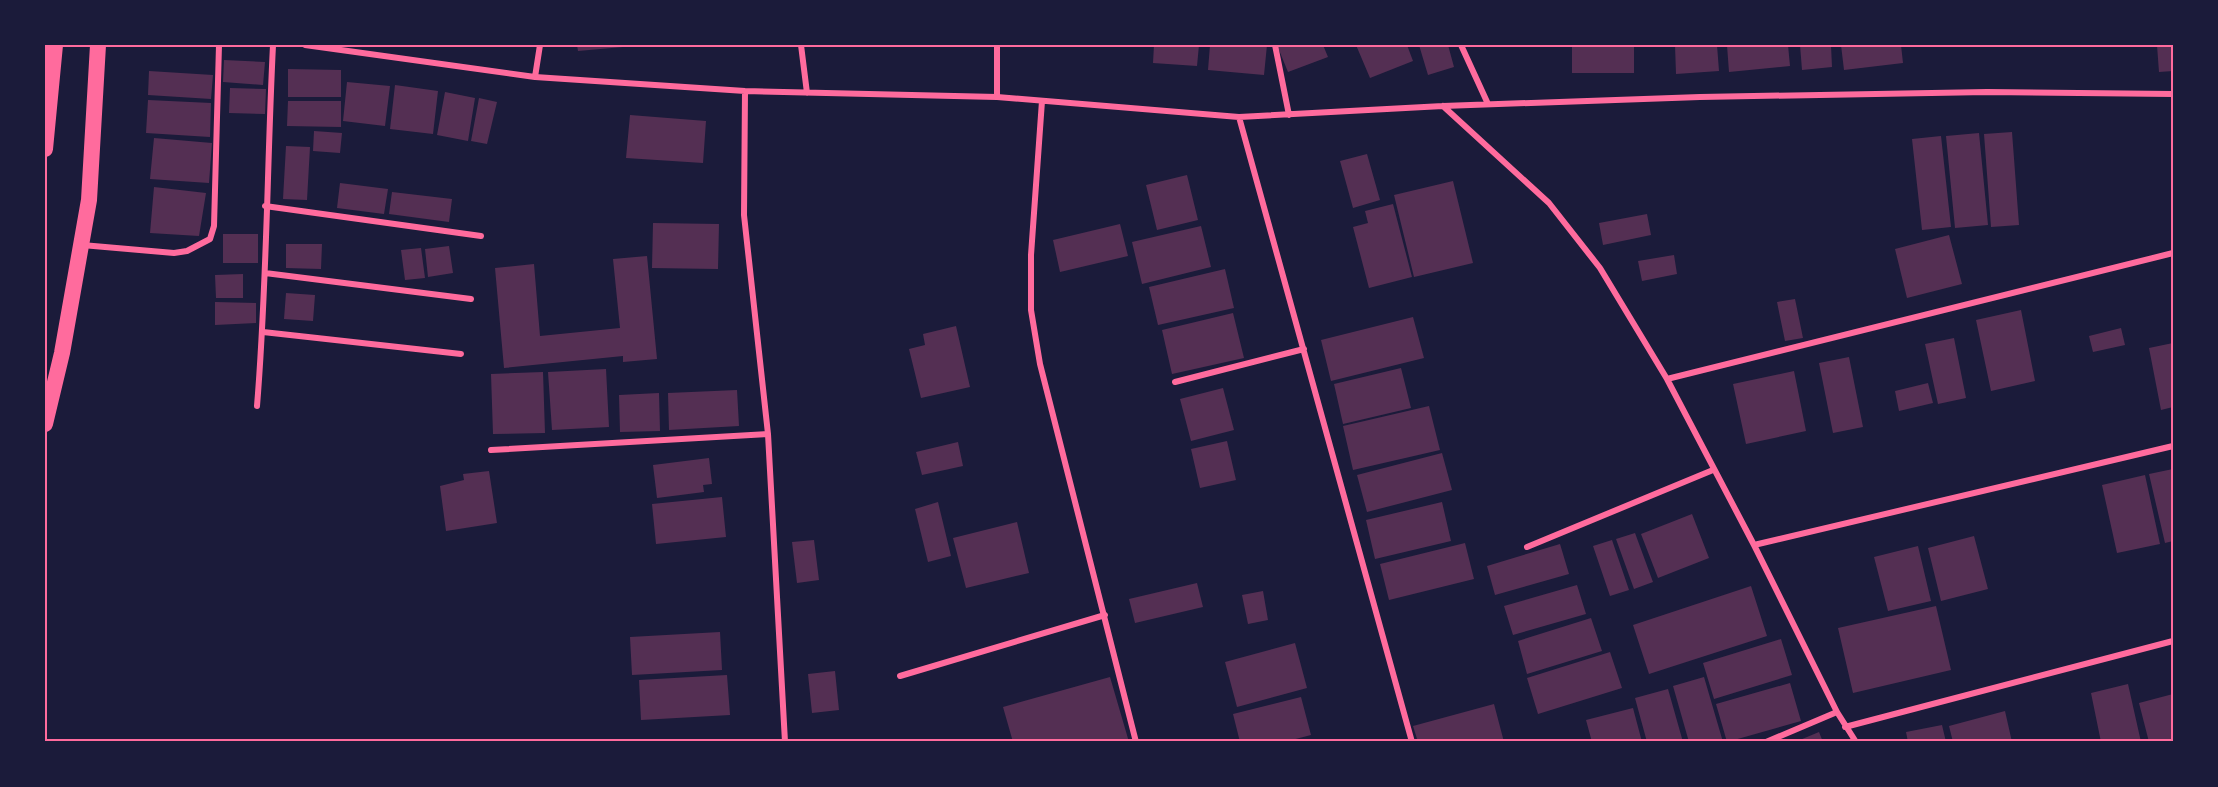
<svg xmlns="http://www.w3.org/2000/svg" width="2218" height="787" font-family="Montserrat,sans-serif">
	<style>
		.building { fill: #542f53 }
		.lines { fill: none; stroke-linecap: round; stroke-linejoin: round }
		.minor { stroke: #ff6b9d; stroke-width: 6 }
		.trunk { stroke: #ff6b9d; stroke-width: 16 }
		.neatline { fill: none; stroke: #ff6b9d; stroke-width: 2 }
	</style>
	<rect width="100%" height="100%" fill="#1b1b3a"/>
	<!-- building -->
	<path class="building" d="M577 45H623V47L578 51Z
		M1154 45H1199L1197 66 1153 63Z
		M1210 45H1267L1264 75 1208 70Z
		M1277 45H1323L1328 57 1288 72Z
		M1356 45H1407L1413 61 1370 78Z
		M1419 45H1448L1454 67 1428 75Z
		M1572 45H1634V73H1572Z
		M1675 45H1717L1719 71 1676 74Z
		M1727 45H1788L1790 66 1729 72Z
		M1800 45H1831L1832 67 1802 70Z
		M1841 45H1901L1903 63 1844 70Z
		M2157 45H2173V71L2159 72Z
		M224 60 265 62 263 85 223 82Z
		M288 69 341 70V97H288Z
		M149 71 213 75 211 99 148 95Z
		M347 82 390 86 385 126 343 121Z
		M395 85 438 91 433 134 390 129Z
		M230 88 266 89 265 114 229 113Z
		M445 92 475 98 468 141 437 135Z
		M479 98 497 102 487 144 471 141Z
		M148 100 211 103 210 137 146 133Z
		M288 101H341V127L287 126Z
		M630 115 706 121 703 163 626 158Z
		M314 131 342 133 340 153 313 151Z
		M2012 132 2019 225 1991 227 1984 134Z
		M1979 133 1988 225 1955 228 1946 136Z
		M1941 136 1951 227 1922 230 1912 139Z
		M154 138 212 143 209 183 150 179Z
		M286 146 310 147 307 200 283 199Z
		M1367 154 1380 200 1353 208 1340 161Z
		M1187 175 1198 220 1157 230 1146 185Z
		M1453 181 1473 263 1414 277 1394 195Z
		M340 183 388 189 384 214 337 208Z
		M154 187 206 193 199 236 150 233Z
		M392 192 452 199 449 222 389 214Z
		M1393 204 1412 277 1369 288 1353 227 1368 223 1365 211Z
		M1647 214 1651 235 1603 245 1599 223Z
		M653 223 719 224 718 269 652 268Z
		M1120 224 1128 256 1060 272 1053 240Z
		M1201 226 1211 267 1142 284 1132 242Z
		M223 234H258V263H223Z
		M1949 235 1962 284 1907 298 1895 249Z
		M286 244H322L321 269 286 268Z
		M449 246 453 273 428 277 425 249Z
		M421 248 425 278 405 280 401 250Z
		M1674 255 1677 274 1642 281 1638 261Z
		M647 256 657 359 623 362V356L504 368 495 268 534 264 540 336 620 328 613 259Z
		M1225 269 1234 308 1158 325 1149 287Z
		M243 274V298H216L215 275Z
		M286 293 315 295 313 321 284 319Z
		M1795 299 1803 338 1785 341 1777 302Z
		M215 302 256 303V323L215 325Z
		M2021 310 2035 381 1991 391 1976 320Z
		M1233 313 1244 358 1172 374 1162 330Z
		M1413 317 1424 358 1331 381 1321 340Z
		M956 326 970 387 921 398 909 349 925 345 923 334Z
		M2121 328 2125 345 2093 352 2089 336Z
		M1954 338 1966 398 1938 404 1925 344Z
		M2173 343V407L2161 410 2149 348Z
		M1849 357 1863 427 1833 433 1819 363Z
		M1401 368 1411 408 1343 424 1334 384Z
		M606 369 609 427 552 430 548 372Z
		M1794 371 1806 431 1746 444 1733 384Z
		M543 372 545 433 493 434 491 374Z
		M1928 383 1933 403 1899 411 1895 391Z
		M1223 388 1234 430 1191 441 1180 399Z
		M737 390 739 426 669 430 668 393Z
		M659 393 660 431 620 432 619 395Z
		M1429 406 1440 450 1353 470 1343 426Z
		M1227 441 1236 480 1200 488 1191 449Z
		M958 442 963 466 922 475 916 452Z
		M1442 453 1452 490 1367 512 1357 475Z
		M709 458 712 484 703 485 704 492 657 498 653 465Z
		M2173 469V541L2165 543 2149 474Z
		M489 471 497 523 446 531 440 486 464 480 463 474Z
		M2145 475 2160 544 2117 553 2102 485Z
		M722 497 726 537 656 544 652 504Z
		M938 502 951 556 928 562 915 509Z
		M1442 502 1451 541 1375 559 1366 520Z
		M1692 514 1709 558 1658 578 1641 534Z
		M1017 522 1029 573 966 588 953 538Z
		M1635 533 1653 582 1634 589 1616 539Z
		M1974 536 1988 589 1941 601 1928 548Z
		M814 540 819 580 797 583 792 542Z
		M1612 540 1629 590 1610 596 1593 546Z
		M1465 543 1474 579 1389 600 1380 564Z
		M1560 544 1569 574 1495 595 1487 566Z
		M1918 546 1931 601 1888 611 1874 557Z
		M1197 583 1203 607 1135 623 1129 599Z
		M1577 585 1586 614 1513 635 1504 606Z
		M1751 586 1767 636 1649 674 1633 625Z
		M1263 591 1268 620 1248 624 1242 595Z
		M1936 606 1951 670 1853 693 1838 628Z
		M1591 618 1602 651 1527 674 1518 641Z
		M720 632 722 670 632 675 630 637Z
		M1781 639 1792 675 1714 699 1703 663Z
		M1295 643 1307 688 1237 707 1225 662Z
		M1610 652 1622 688 1538 714 1527 678Z
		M835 671 839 710 812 713 808 674Z
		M727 675 730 715 641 720 639 680Z
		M1110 677 1129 742H1013L1003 707Z
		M1704 677 1723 742H1689L1673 686Z
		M1790 683 1801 721 1727 742 1716 704Z
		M2128 684 2141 742H2101L2091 693Z
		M1668 689 1683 742H1647L1635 698Z
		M2173 694V742H2149L2139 703Z
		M1301 697 1311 735 1284 742H1240L1233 714Z
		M1494 704 1504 742H1418L1413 726Z
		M1633 708 1642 742H1592L1586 720Z
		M2005 711 2012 742H1953L1949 726Z
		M1942 725 1946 742H1908L1906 732Z
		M1819 732 1823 742H1795Z"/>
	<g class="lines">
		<!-- minor -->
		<path class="minor" d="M305 45 535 77 745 91 997 97 1239 117 1443 106 1700 97 1987 92 2173 94
			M801 45 807 93
			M997 45V97
			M1275 45 1289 115
			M1461 45 1488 104
			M535 77 540 45
			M745 91 744 215 768 434 785 742
			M1042 101 1031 255V310L1040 364 1136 742
			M1443 106 1549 203 1600 268 1667 379 1754 545 1837 712 1856 742
			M1239 117 1412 742
			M265 206 481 236
			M82 245 174 253 187 251 210 239 214 226 219 45
			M265 273 471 299
			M263 332 461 354
			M1667 379 2173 253
			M1175 382 1304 349
			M257 406C267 286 267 165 273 45
			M491 450 768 434
			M1754 545 2173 446
			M1527 547 1713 470
			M900 676 1105 615
			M1845 727 2173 641
			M1766 742 1837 712"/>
		<!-- trunk -->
		<path class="trunk" d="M45 149 55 45
			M45 424 62 353 89 200 98 45"/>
	</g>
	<!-- border -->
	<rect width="2218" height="787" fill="none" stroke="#1b1b3a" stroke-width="93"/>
	<rect x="46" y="46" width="2126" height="694" class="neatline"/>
</svg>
